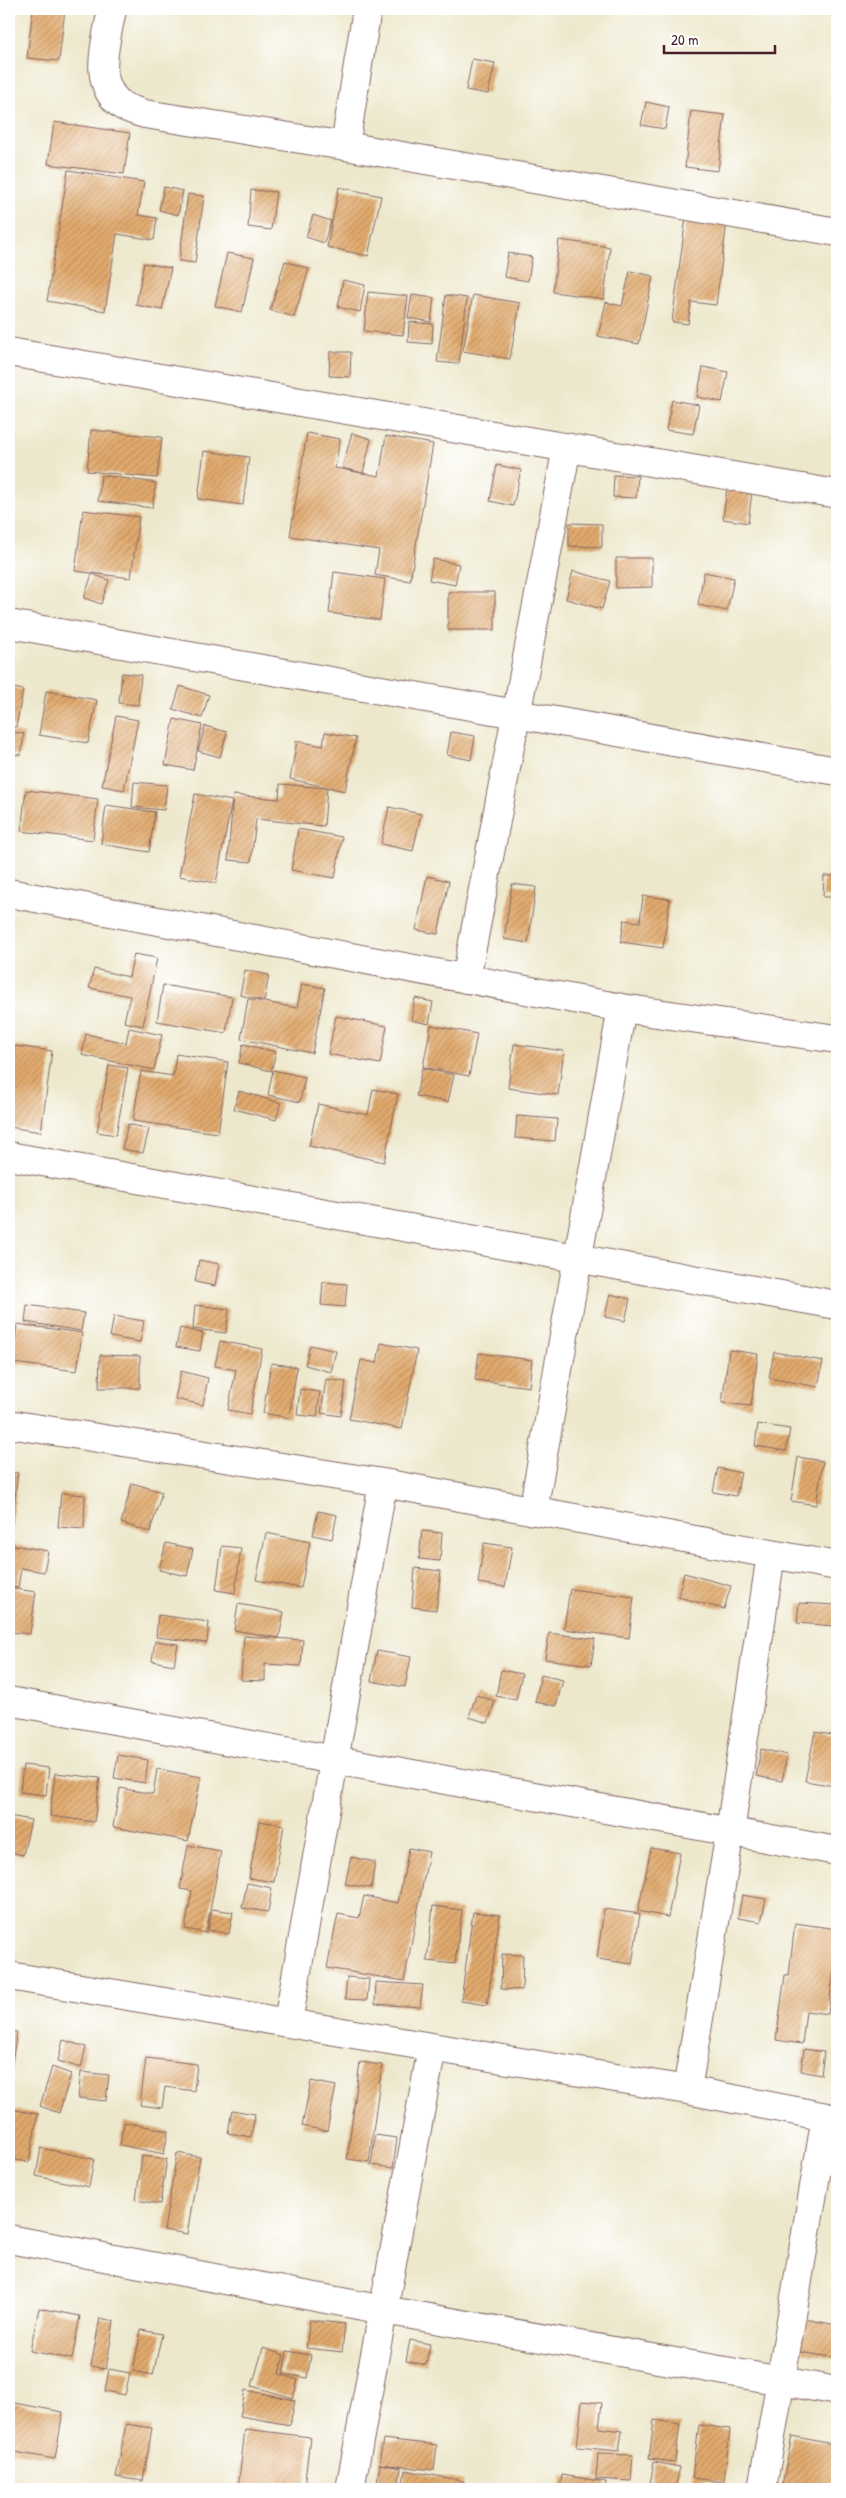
<svg xmlns="http://www.w3.org/2000/svg" width="846" height="2498" font-family="'Patrick Hand',sans-serif">
	<style>
		.building { fill: url(#building-hatch) }
		.lines { fill: none; stroke-linecap: round; stroke-linejoin: round }
		.minor-casing { stroke: #836563; stroke-width: 30 }
		.minor { stroke: #fff; stroke-width: 28 }
	</style>
	<defs>
		<pattern id="building-hatch" width="6" height="6" patternUnits="userSpaceOnUse" patternTransform="scale(1.25)"><rect width="6" height="6" fill="#e2ab6e"/><path d="M-1 1l2-2M0 6l6-6M5 7l2-2" fill="none" stroke="#b98b5b"/></pattern>
	</defs>
	<rect width="100%" height="100%" fill="#fff"/>
	<filter id="ink" filterUnits="userSpaceOnUse"><feTurbulence type="fractalNoise" baseFrequency=".02" numOctaves="2"/><feDisplacementMap in="SourceGraphic" scale="10" xChannelSelector="R" yChannelSelector="G"/><feConvolveMatrix kernelMatrix="1 2 1 2 8 2 1 2 1" color-interpolation-filters="sRGB"/></filter>
	<filter id="wash" filterUnits="userSpaceOnUse"><feTurbulence type="fractalNoise" baseFrequency=".0096" numOctaves="4" result="noise"/><feDisplacementMap in="SourceGraphic" scale="20" xChannelSelector="R" yChannelSelector="G"/><feGaussianBlur stdDeviation="1.12" result="paint"/><feColorMatrix in="noise" values="0 0 0 0 0 0 0 0 0 0 0 0 0 0 0 0 0 1.4 0 .05"/><feComposite in="paint" operator="in"/></filter>
	<g filter="url(#wash)">
		<rect width="100%" height="100%" fill="#ede8cc"/>
		<g id="blocks">
			<!-- building -->
			<path class="building" d="M33 9H65L59 61 27 58Z
				M472 59 495 63 488 94 466 90Z
				M646 102 669 107 665 129 641 125Z
				M691 111 725 115 718 171 685 167Z
				M54 122 130 133 124 174 48 164Z
				M68 170 144 182 138 215 157 218 154 240 117 234 105 311 47 301Z
				M164 187 183 191 178 215 159 210Z
				M339 187 381 196 368 256 327 247Z
				M251 190 276 192 271 230 248 227Z
				M188 194 204 196 195 263 179 261Z
				M313 215 331 221 324 243 306 237Z
				M686 217 727 222 716 305 691 302 688 324 672 322Z
				M559 240 610 247 604 299 553 292Z
				M227 253 254 258 242 312 215 306Z
				M508 253 532 257 528 281 504 277Z
				M285 261 309 269 294 317 270 310Z
				M144 263 171 268 162 310 136 305Z
				M630 271 653 276 639 344 598 336 606 302 622 306Z
				M343 280 365 285 360 312 338 307Z
				M368 292 408 296 403 335 364 331Z
				M412 295 434 298 431 322 408 318Z
				M446 295 467 298 459 364 437 362Z
				M473 295 520 303 510 359 463 351Z
				M409 322 433 324 432 344 408 342Z
				M330 352H351L350 377 329 376Z
				M703 367 728 372 722 402 697 397Z
				M672 400 699 405 693 434 666 430Z
				M91 430 162 437 157 478 87 471Z
				M307 433 340 439 335 468 379 476 386 436 433 444 410 581 375 575 379 550 290 536Z
				M352 433 371 439 363 473 342 468Z
				M204 451 249 457 243 505 198 499Z
				M497 465 521 470 513 506 490 501Z
				M101 475 156 483 152 508 98 501Z
				M614 475 638 476 636 498 613 497Z
				M727 488 752 492 748 523 723 519Z
				M83 510 139 517 131 578 75 571Z
				M569 523 602 524V547L569 546Z
				M616 558H652V587L616 588Z
				M433 559 459 564 455 585 429 580Z
				M573 571 610 581 602 609 566 599Z
				M334 572 385 579 380 620 329 613Z
				M704 572 734 578 727 611 698 605Z
				M92 574 109 580 101 604 84 598Z
				M448 592H495V630H448Z
				M122 673 141 675 138 705 119 703Z
				M180 686 209 695 202 718 173 709Z
				M9 687 23 690 16 727 9 726Z
				M46 691 97 700 88 743 39 735Z
				M116 716 138 720 124 790 102 786Z
				M174 719 202 725 193 770 165 765Z
				M205 726 227 732 220 757 198 751Z
				M9 731 24 734 21 755 9 754Z
				M325 732 356 738 345 791 290 779 297 741 323 746Z
				M451 732 475 736 471 760 447 755Z
				M134 782 167 785 164 810 132 807Z
				M280 784 327 788 324 826 256 819 251 862 228 860 233 795 279 799Z
				M26 790 98 799 93 840 21 831Z
				M195 794 232 801 216 883 179 876Z
				M106 805 155 812 149 852 101 844Z
				M389 807 421 814 413 851 381 844Z
				M298 829 342 837 335 878 291 870Z
				M427 876 449 881 438 934 416 930Z
				M824 876H837V897H823Z
				M512 884 536 887 528 943 504 939Z
				M643 896 670 899 663 948 621 942 624 920 640 922Z
				M134 954 157 958 143 1026 124 1022 130 996 89 988 94 969 129 977Z
				M245 970 269 975 264 1001 240 995Z
				M302 984 325 988 312 1053 241 1039 248 999 297 1008Z
				M163 985 232 997 226 1033 157 1021Z
				M415 998 433 1002 429 1024 411 1020Z
				M336 1016 387 1026 380 1064 328 1054Z
				M431 1025 477 1034 469 1076 423 1067Z
				M129 1028 162 1035 154 1070 82 1055 86 1034 126 1043Z
				M243 1044 276 1052 271 1071 239 1063Z
				M514 1044 564 1051 558 1095 508 1088Z
				M15 1046 52 1051 41 1132 9 1127V1089Z
				M176 1054 228 1062 218 1133 133 1121 141 1071 173 1076Z
				M109 1065 128 1068 116 1135 97 1132Z
				M422 1068 454 1075 448 1102 416 1096Z
				M273 1070 305 1077 300 1102 268 1095Z
				M373 1089 398 1094 384 1162 309 1146 318 1104 368 1115Z
				M239 1091 281 1103 276 1120 234 1109Z
				M517 1116 557 1119 555 1141 515 1138Z
				M128 1124 149 1129 143 1153 122 1149Z
				M199 1260 219 1264 215 1286 195 1282Z
				M323 1282 347 1284 345 1307 321 1305Z
				M610 1294 630 1299 625 1321 605 1317Z
				M27 1305 84 1313 81 1331 25 1322Z
				M195 1305 229 1309 226 1333 193 1329Z
				M114 1316 144 1321 140 1342 110 1337Z
				M17 1324 82 1333 77 1371 13 1363Z
				M180 1328 203 1333 200 1351 176 1347Z
				M220 1341 262 1349 250 1414 228 1410 236 1370 215 1366Z
				M381 1343 417 1350 402 1429 349 1419 361 1360 377 1363Z
				M310 1345 336 1351 331 1372 305 1365Z
				M729 1350 758 1354 751 1406 722 1403Z
				M774 1352 823 1361 818 1387 769 1378Z
				M479 1353 532 1360 529 1387 475 1380Z
				M100 1355 140 1356V1388H99Z
				M271 1363 297 1367 289 1418 263 1413Z
				M181 1371 208 1378 203 1405 175 1399Z
				M326 1379 346 1382 341 1416 321 1413Z
				M300 1389 320 1392 317 1417 297 1415Z
				M758 1424 790 1429 786 1451 755 1446Z
				M798 1457 823 1461 816 1505 791 1501Z
				M718 1468 741 1473 736 1496 713 1492Z
				M9 1472 18 1473 10 1539H9Z
				M132 1483 162 1492 150 1532 121 1523Z
				M61 1493 85 1495 84 1529 58 1527Z
				M318 1511 337 1515 332 1539 313 1535Z
				M422 1531 442 1533 440 1561 419 1559Z
				M266 1533 310 1542 301 1588 256 1580Z
				M166 1543 193 1549 187 1576 159 1570Z
				M484 1543 512 1547 505 1587 478 1583Z
				M13 1545 48 1551 44 1572 21 1568 18 1588 9 1587V1566Z
				M222 1546 241 1548 235 1593 216 1590Z
				M415 1568 441 1571 436 1610 412 1607Z
				M684 1573 731 1586 724 1609 678 1597Z
				M9 1588 36 1592 30 1634 9 1632Z
				M570 1589 634 1597 629 1638 564 1629Z
				M799 1603 836 1605 834 1626 797 1623Z
				M238 1604 284 1612 279 1638 234 1630Z
				M158 1615 209 1622 207 1643 156 1637Z
				M549 1633 595 1639 591 1665 545 1659Z
				M244 1636 303 1640 301 1666 265 1664V1681L241 1680Z
				M155 1641 178 1644 174 1665 152 1661Z
				M377 1651 411 1657 405 1687 371 1681Z
				M501 1670 522 1674 516 1700 496 1696Z
				M541 1675 563 1680 556 1706 535 1702Z
				M476 1695 495 1701 488 1723 469 1717Z
				M815 1732 837 1736 835 1786 805 1781Z
				M761 1749 787 1755 782 1781 756 1776Z
				M118 1755 148 1760 145 1783 114 1778Z
				M23 1765 49 1768 46 1795 20 1792Z
				M157 1769 201 1777 188 1841 113 1827 120 1788 153 1794Z
				M55 1773 100 1778 94 1822 50 1816Z
				M9 1816 31 1820 23 1855 9 1852Z
				M259 1821 284 1825 274 1882 249 1878Z
				M188 1845 221 1851 206 1933 185 1929 192 1891 180 1889Z
				M409 1848 429 1852 404 1981 327 1968 338 1914 359 1918 364 1896 398 1903Z
				M651 1848 680 1853 668 1917 638 1911Z
				M351 1857 375 1862 371 1888 345 1884Z
				M247 1883 272 1888 268 1912 242 1908Z
				M742 1895 766 1899 761 1922 738 1918Z
				M433 1906 462 1910 455 1964 427 1961Z
				M212 1909 233 1912 229 1934 208 1930Z
				M604 1909 640 1914 632 1964 597 1959Z
				M473 1912 500 1915 487 2005 461 2001Z
				M795 1923 837 1929V1947L828 2014 806 2011 802 2044 776 2040 785 1975H789Z
				M502 1954 523 1955 522 1990 501 1989Z
				M347 1977 369 1979 367 2000 345 1999Z
				M376 1982 423 1985 420 2007 375 2004Z
				M9 2031 17 2032 10 2075H9Z
				M63 2040 86 2047 81 2068 58 2061Z
				M804 2049 824 2052 821 2075 801 2071Z
				M146 2058 197 2064 194 2091 165 2087 162 2108 140 2105Z
				M360 2062 382 2065 369 2162 347 2159Z
				M52 2067 71 2074 59 2113 40 2106Z
				M81 2072 109 2075 106 2101 78 2098Z
				M311 2081 336 2086 327 2131 302 2126Z
				M9 2109 38 2114 29 2162 9 2159Z
				M232 2110 255 2114 251 2137 228 2133Z
				M124 2122 168 2131 164 2154 120 2145Z
				M375 2135 397 2138 393 2168 371 2165Z
				M41 2148 94 2159 89 2187 36 2176Z
				M177 2153 200 2157 187 2234 164 2230Z
				M142 2156 167 2159 160 2204 136 2200Z
				M39 2308 80 2316 72 2359 30 2351Z
				M794 2317 837 2325V2358L788 2350Z
				M100 2318 114 2321 106 2369 91 2366Z
				M310 2320 345 2324 342 2352 306 2348Z
				M141 2330 162 2334 153 2375 133 2371Z
				M410 2340 430 2344 426 2365 406 2361Z
				M263 2348 284 2355 279 2374 298 2380 293 2398 252 2386Z
				M287 2351 311 2355 307 2378 283 2374Z
				M109 2369 130 2373 125 2395 105 2391Z
				M245 2390 295 2400 290 2425 240 2416Z
				M582 2401 602 2403 599 2428 622 2431 619 2451 577 2447Z
				M9 2402 63 2412 55 2459 9 2451Z
				M654 2420 680 2424 675 2462 649 2459Z
				M126 2424 152 2428 143 2481 116 2477Z
				M699 2425 730 2429 724 2482 692 2478Z
				M245 2429 310 2437 304 2489H238Z
				M792 2436 837 2445V2489H800L782 2486Z
				M383 2439 437 2445 434 2470 379 2464Z
				M598 2454 633 2455 631 2481 596 2479Z
				M654 2462 680 2467 675 2489 650 2484Z
				M380 2464 401 2468 398 2489H376Z
				M405 2470 464 2481 462 2489H402Z
				M562 2475 606 2482 605 2489H560Z"/>
		</g>
	</g>
	<g filter="url(#ink)">
		<use href="#blocks" fill-opacity="0" stroke="#836563" stroke-width="1"/>
		<g class="lines">
			<!-- minor casing -->
			<g class="minor-casing">
				<path id="minor" d="M112 9C107 40 90 84 123 106 129 109 138 112 145 114L345 146 837 232
					M345 146 367 9
					M9 352 837 494
					M9 624 837 771
					M9 893 622 1008 837 1039
					M466 979 567 447
					M9 1156 837 1305
					M9 1424 383 1483 837 1566
					M533 1511 622 1008
					M9 1701 837 1851
					M9 1976 687 2090 837 2119
					M288 2022 383 1483
					M687 2090 730 1832 771 1554
					M9 2239 384 2310 837 2391
					M350 2489 432 2048
					M762 2489 826 2117"/>
			</g>
			<!-- minor -->
			<use href="#minor" class="minor"/>
		</g>
	</g>
	<!-- margin -->
	<rect width="846" height="2498" fill="none" stroke="#fff" stroke-width="30"/>
	<!-- scale -->
	<path d="M664 45v8h111v-8" fill="none" stroke="#4a1f2b" stroke-width="2.5"/>
	<text x="671" y="45" font-size="15" fill="#4a1f2b" stroke="#ffffff" stroke-width="4" paint-order="stroke">20 m</text>
</svg>
